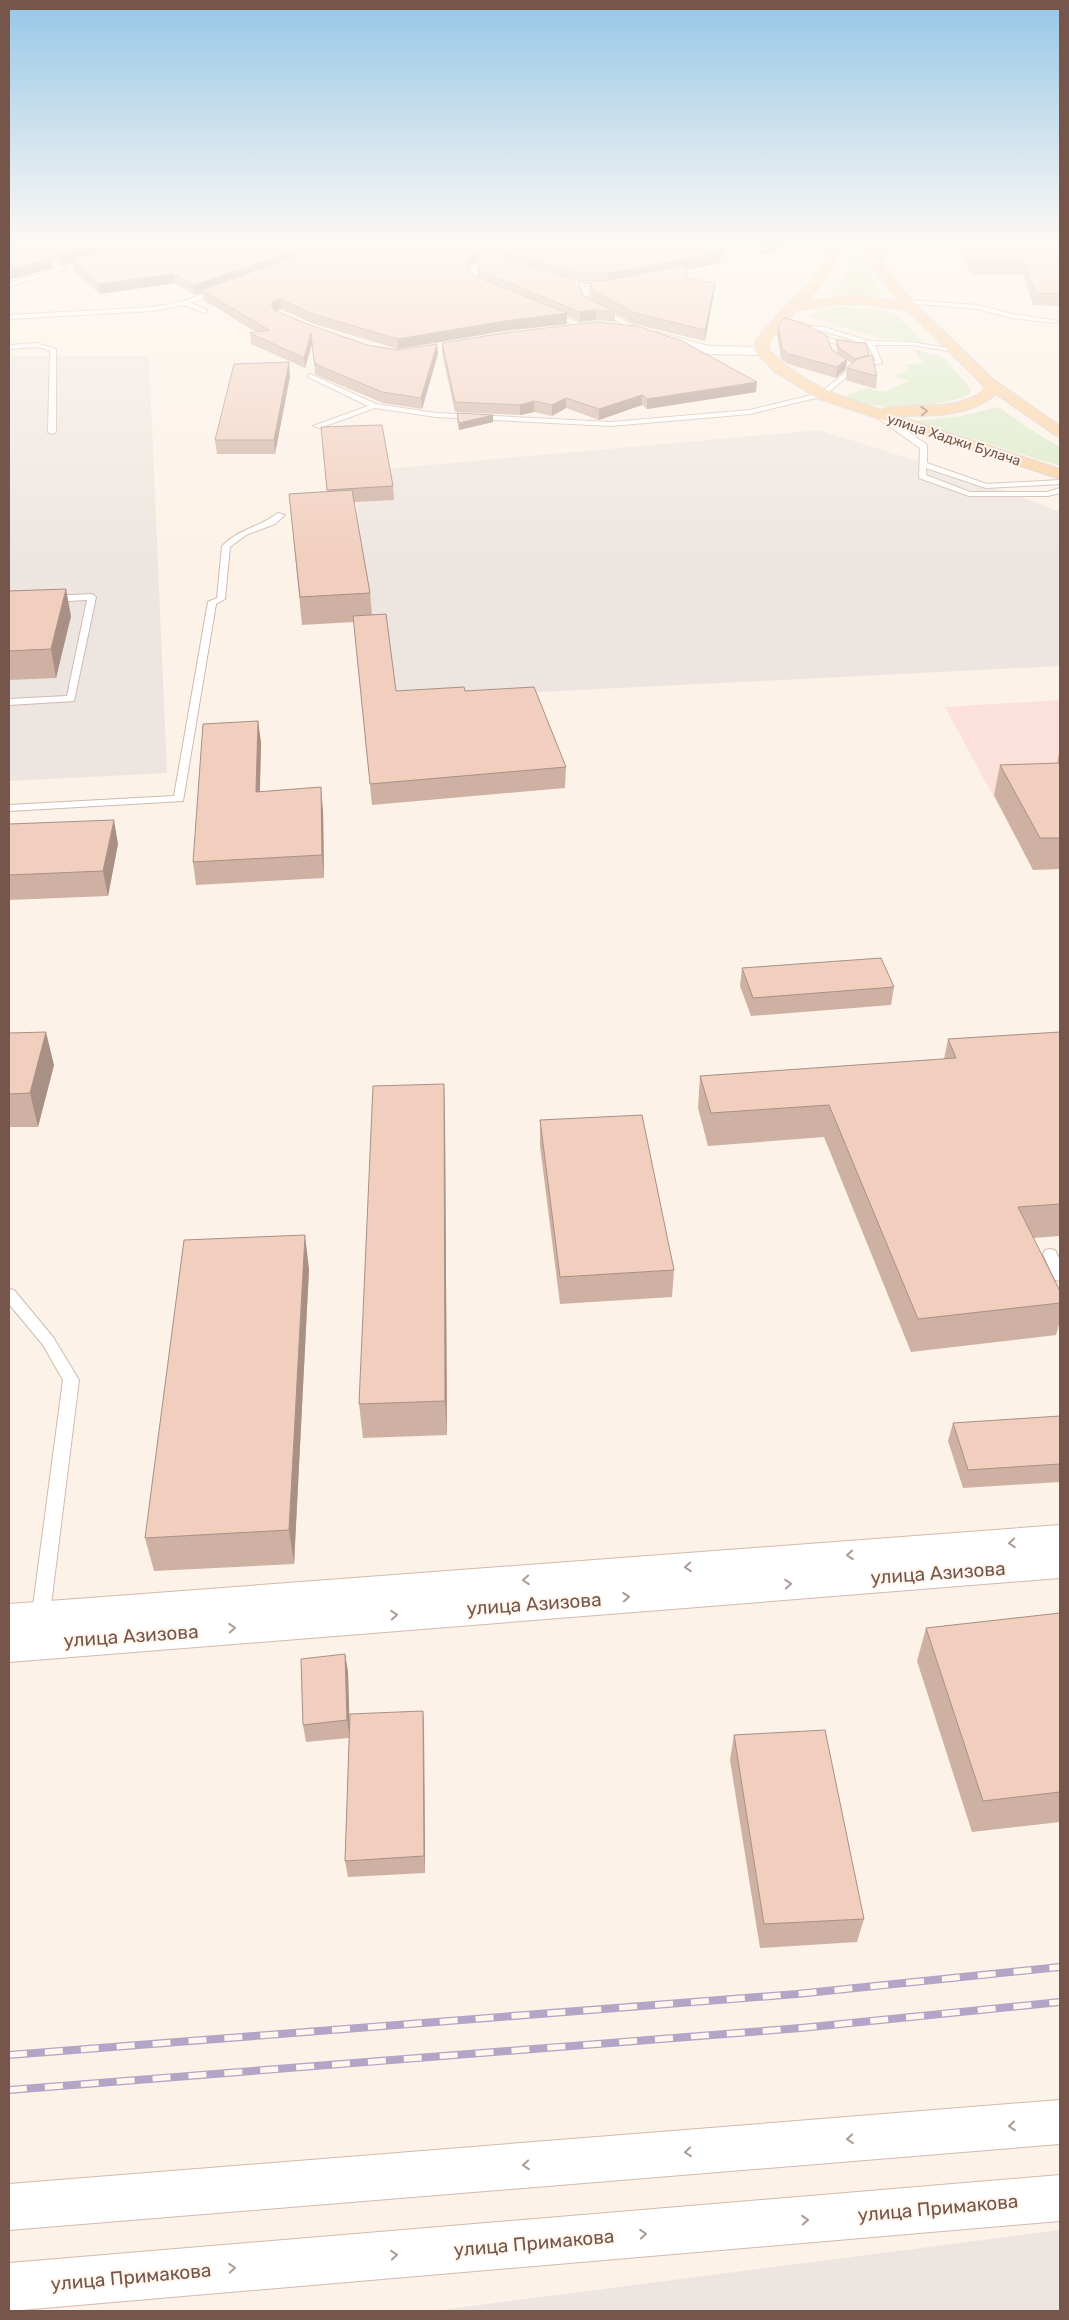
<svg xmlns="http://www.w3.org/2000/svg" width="1069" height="2320" font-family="Rubik,sans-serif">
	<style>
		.commercial { fill: #fce1db }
		.industrial { fill: #ede5e0 }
		.green { fill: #d8eac5 }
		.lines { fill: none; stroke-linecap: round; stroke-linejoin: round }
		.lane-casing { stroke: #d0baaf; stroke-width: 2 }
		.street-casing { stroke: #d0baaf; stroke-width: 2 }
		.secondary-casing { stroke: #d3baad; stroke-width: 2 }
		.primary-casing { stroke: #d9d0cd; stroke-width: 2 }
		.lane { fill: #fff; fill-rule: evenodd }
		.street { fill: #fff; fill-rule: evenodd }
		.secondary { fill: #fff; fill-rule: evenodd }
		.primary { fill: #facfa0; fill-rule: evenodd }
		.rail-casing { stroke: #b3a5c6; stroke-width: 8 }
		.rail { stroke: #fff6ed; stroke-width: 5.5; stroke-dasharray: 18; stroke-linecap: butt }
		.wall { fill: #cfb1a3; fill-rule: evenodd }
		.shaded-wall { fill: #a99085 }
		.building { fill: #f1cebe; stroke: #a99085 }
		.oneway { stroke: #9e7a64 }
		.oneway2 { stroke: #ad9a93 }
		.labels { text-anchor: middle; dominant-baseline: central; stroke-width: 4; stroke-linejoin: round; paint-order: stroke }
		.far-street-label { font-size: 14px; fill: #76564b; stroke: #fff6ed }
		.near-street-label { font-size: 19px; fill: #76564b; stroke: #fff6ed }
	</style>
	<rect width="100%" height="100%" fill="#fcf2e7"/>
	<!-- commercial -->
	<path class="commercial" d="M1060 700V869L1033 870 945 707Z"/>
	<!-- industrial -->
	<path class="industrial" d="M9 356H149L167 773 9 781Z
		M819 430 989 484 1060 512V666L379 700 353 472Z
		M1060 2230V2311H433Z"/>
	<!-- green -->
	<path class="green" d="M856 241H866C867 262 871 279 882 297L829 295C847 278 853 266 856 241Z
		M844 307 886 311 895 314 924 342 879 338 811 317 820 308Z
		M913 349 943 357 970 388V394C937 409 877 412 844 397L866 388 884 392 909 381 894 376 909 369 904 364 923 363Z
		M999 407 1026 427 1060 447V466L916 421 960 416Z"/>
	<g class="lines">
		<!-- lane casing -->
		<g class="lane-casing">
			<path id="lane" d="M9 241H14L65 269 9 287V283L57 269Z
				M474 265 477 267V280L486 285V287H482L471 281V267Z
				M706 266 708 269 668 277 665 275Z
				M610 286 608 289 588 290 587 296 590 302 640 329V331H636L584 303 581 296 583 287Z
				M219 288 221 291 191 303 207 310 205 313 184 305 153 311 9 319V315L153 307 184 301Z
				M908 300 978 305 1012 314 1058 321 1055 323 1012 318 978 309 906 303Z
				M550 311 584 325 585 326 580 327 548 314Z
				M795 325 824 327 869 341 911 342 959 350 956 352 911 345H875L882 363 855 370 824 396 750 414 611 426 436 417 375 408 320 428 313 426 368 406 308 377 307 376 310 374 376 404 436 413 611 422 750 410 820 393 851 368 876 361 868 345C849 345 826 346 809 334L812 332 836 340 856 341 823 331 793 328Z
				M36 343 56 349V432L52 434 48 432 50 350 36 347 9 349V345Z
				M879 415H885L927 445V463L987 484 1060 480V484L986 488 926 468V475L970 492H1047L1060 488V493L1048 496H969L919 478 920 448 879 419Z
				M278 513 285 515 275 524 246 535 230 547 225 599 216 604 183 801 9 811V805L174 796 208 602 217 598 222 546C238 529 260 527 278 513Z
				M92 594 96 597 74 701 9 705V699L67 696 87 600 49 602 45 599 49 596Z
				M1050 1249 1055 1250 1060 1260V1281L1055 1280 1043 1254 1045 1250Z
				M9 1289 14 1290 53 1337 79 1380 49 1621 46 1626 40 1629 34 1626 31 1621 63 1380 43 1345 9 1304Z"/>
		</g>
		<!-- street casing -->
		<g class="street-casing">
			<path id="street" d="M656 332 709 346 762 347 769 351 762 355 709 354 651 339 650 336Z"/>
		</g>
		<!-- secondary casing -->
		<g class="secondary-casing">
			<path id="secondary" d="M1060 1525V1578L9 1662V1604Z
				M1060 2100V2144L9 2230V2184Z
				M1060 2175V2221L9 2311V2263Z"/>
		</g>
		<!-- primary casing -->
		<g class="primary-casing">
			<path id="primary" d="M830 241H842C834 268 826 282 806 301L851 296 899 301C879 277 870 274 870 241H882L885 269 915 304 993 379 1060 426V436L1055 435 996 394C970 417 931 416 898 416L1060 469V479L817 398 775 372 755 351V341L783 309 813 281 824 262ZM838 304H865L907 310 982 384 985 389C955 416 893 400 882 410 836 395 804 385 769 350V342L795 311Z"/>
		</g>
		<!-- lane -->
		<use href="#lane" class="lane"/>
		<!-- street -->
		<use href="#street" class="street"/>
		<!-- secondary -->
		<use href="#secondary" class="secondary"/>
		<!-- primary -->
		<use href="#primary" class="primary"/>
		<!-- rail casing -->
		<g class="rail-casing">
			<path id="rail" d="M9 2055 797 1994 1060 1967
				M9 2090 801 2028 1060 2002"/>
		</g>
		<!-- rail -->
		<use href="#rail" class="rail"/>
	</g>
	<!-- wall -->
	<path class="wall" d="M9 241 21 242 29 246 28 241H724L720 263 687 269V278L714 293 705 341 634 324 615 313V322L596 320 580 322 567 316V324L504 331 398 349 314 324 281 309 276 310 302 322 367 345 398 350 437 344 438 354 422 409 383 403 316 375 315 373 312 344 305 368 251 344 250 333 256 332 204 300 203 292 195 295 175 283 100 294 73 270 72 263 63 265 46 256 51 259 52 268 9 280ZM475 263 478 266V277L474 276 469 269V267ZM580 283 585 284H590V292L591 299 584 296 580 288Z
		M952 241H1060V302L1059 306 1033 305 1023 275H972Z
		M778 325 832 350 838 353 836 346V340L869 356 877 376 876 389 846 380 847 368 852 364 847 360 846 369 836 378 788 364 781 359 777 335Z
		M442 343 756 392 647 409 642 405 599 420 566 408 552 416 534 412 520 415 455 412 442 353Z
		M290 376 275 454H217L215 440Z
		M457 413 493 415V422L459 430 457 420Z
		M322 441 393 486 394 500 354 502 370 593 372 615 396 691H465L566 767 565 788 372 805 354 622 302 625 289 494 327 492Z
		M9 591 71 616 56 678 9 680Z
		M258 721 261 743 260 792 323 810 324 878 196 885 193 862Z
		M1060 747V869L1033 870 994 795 1000 765 1057 764Z
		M9 824 118 844 108 896 9 900Z
		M742 968 894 987 891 1005 751 1016 740 986Z
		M1060 1032V1236L1033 1238 1060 1291V1321L1056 1335 911 1352 824 1137 708 1146 698 1108 700 1076 944 1059 948 1039Z
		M9 1033 54 1065 38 1127H9Z
		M444 1084 445 1118 447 1435 363 1438 359 1404Z
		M540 1120 674 1270 672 1297 560 1304 540 1146Z
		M309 1269 294 1564 154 1571 145 1538Z
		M1060 1416V1482L963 1488 948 1441 953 1423Z
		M1060 1613V1822L972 1832 917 1661 926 1628Z
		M345 1654 348 1672 349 1726 423 1711 424 1728 425 1873 348 1877 345 1861 349 1738 306 1742 303 1725Z
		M734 1735 864 1919 857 1942 760 1948 730 1760Z"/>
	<!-- shaded-wall -->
	<path class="shaded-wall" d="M723 241H724L720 263 608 283V273Z
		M770 241H797L795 246 759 255 760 244Z
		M111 243 112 252 72 260V263L63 265 62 255Z
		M288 253V262L202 290 203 292 195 295 194 285Z
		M506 253V262L502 266V256Z
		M475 254V263L469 267 468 278 469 257Z
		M51 259 52 268 9 280V270Z
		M174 274 175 283 100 294 98 284Z
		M715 283 714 293 705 341V330Z
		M280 299 281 309 276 310 272 314 271 304 275 300Z
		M596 310V320L580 322V312Z
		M567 313V324L504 331 398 349V339L504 321Z
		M311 333 312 344 305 368 304 358Z
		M437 344 438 354 422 409 421 398Z
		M869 355 868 361 854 365 855 359Z
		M847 359 846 369 836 378 837 367Z
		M289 362 290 376 275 454 274 440Z
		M757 382 756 392 647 409V399Z
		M642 395V405L599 420V409Z
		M566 398V408L552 416V405Z
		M534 401V412L520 415V405Z
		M493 415V422L459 430V423Z
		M66 589 71 616 56 678 51 649Z
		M258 721 261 743 259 815 256 792Z
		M321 787 323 810 324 878 322 855Z
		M114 820 118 844 108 896 103 871Z
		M46 1032 54 1065 38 1127 30 1093Z
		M444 1084 445 1118 447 1435 445 1401Z
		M305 1235 309 1269 294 1564 289 1530Z
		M345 1654 348 1672 350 1738 347 1720Z
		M423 1711 424 1728 425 1873 424 1856Z"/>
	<!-- building -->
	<path class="building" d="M9 241H20L51 259 9 270Z
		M34 241H723L721 253 608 273 585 274 506 253 502 256 503 259 580 281 579 287 584 296 615 312 596 310 580 312 480 271 478 268 479 258 475 254 469 257 468 268 474 276 567 313 504 321 398 339 313 314 280 299 275 300 271 304 274 310 302 322 367 345 398 350 437 344 421 398 382 392 315 364H317L314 362 311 333 304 358 250 333 269 330 202 290 294 257V254L288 253 194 285 174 274 98 284 72 260 113 248 114 246 111 243 62 255Z
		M761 241H770L760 244Z
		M961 241H1060V294L1035 293 1025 263H974Z
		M686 265 687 276 683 277 715 283 705 330 635 313 592 290 590 281 609 280Z
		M785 318 802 323 826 335 832 350 847 359 837 367 789 354 782 349 778 325Z
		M596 322 637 326 682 341 757 382 647 399 642 395 599 409 566 398 552 405 534 401 520 405 455 402 442 343 504 333Z
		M836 340 851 342 866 343 869 355 855 359 839 348Z
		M872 355 877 376 847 368 857 359Z
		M289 362 274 440H215L234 364Z
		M457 413 493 415 459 423Z
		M382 425 393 486 327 490 321 427Z
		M352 490 370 593 300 597 289 494Z
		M66 589 51 649 9 651V591Z
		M386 614 396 691 464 687 465 691 534 687 566 767 370 784 353 616Z
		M258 721 256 792 321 787 322 855 193 862 203 724Z
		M1060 763V838H1040L1000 765Z
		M114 820 103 871 9 875V824Z
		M881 958 894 987 753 998 742 968Z
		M46 1032 30 1093 9 1094V1033Z
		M1060 1032V1204L1018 1207 1060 1291V1303L918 1319 829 1105 711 1113 700 1076 956 1058 948 1039Z
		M444 1084 445 1401 359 1404 373 1086Z
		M642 1115 674 1270 560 1277 540 1120Z
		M305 1235 289 1530 145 1538 184 1240Z
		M1060 1416V1464L968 1470 953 1423Z
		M1060 1613V1792L983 1801 926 1628Z
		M345 1654 347 1720 303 1725 301 1659Z
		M423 1711 424 1856 345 1861 350 1714Z
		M825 1730 864 1919 764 1924 734 1735Z"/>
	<!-- one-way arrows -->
	<defs><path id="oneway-chevron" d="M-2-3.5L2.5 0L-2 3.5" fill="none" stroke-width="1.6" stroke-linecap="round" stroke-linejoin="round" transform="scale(1.25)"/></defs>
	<use class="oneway" href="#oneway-chevron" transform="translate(924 411) rotate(-4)"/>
	<g class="oneway2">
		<use href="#oneway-chevron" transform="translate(1012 1543) rotate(176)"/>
		<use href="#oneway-chevron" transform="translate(850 1555) rotate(176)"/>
		<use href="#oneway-chevron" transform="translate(688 1567) rotate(176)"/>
		<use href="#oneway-chevron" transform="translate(526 1580) rotate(176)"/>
		<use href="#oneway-chevron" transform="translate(788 1584) rotate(-4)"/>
		<use href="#oneway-chevron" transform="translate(626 1597) rotate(-4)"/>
		<use href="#oneway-chevron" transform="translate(394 1615) rotate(-4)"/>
		<use href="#oneway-chevron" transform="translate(232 1628) rotate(-4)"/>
		<use href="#oneway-chevron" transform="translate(1012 2126) rotate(175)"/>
		<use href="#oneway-chevron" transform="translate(850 2139) rotate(175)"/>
		<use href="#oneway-chevron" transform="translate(688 2152) rotate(175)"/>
		<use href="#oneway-chevron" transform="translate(526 2165) rotate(175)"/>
		<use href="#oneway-chevron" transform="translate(805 2220) rotate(-5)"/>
		<use href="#oneway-chevron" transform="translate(643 2234) rotate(-5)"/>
		<use href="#oneway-chevron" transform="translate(394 2255) rotate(-5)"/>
		<use href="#oneway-chevron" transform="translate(232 2268) rotate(-5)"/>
	</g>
	<!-- sky -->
	<linearGradient id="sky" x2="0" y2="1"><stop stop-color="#96c7e7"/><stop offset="0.43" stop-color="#fef9f4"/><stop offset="1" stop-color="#fef9f4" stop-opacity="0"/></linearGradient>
	<rect width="1069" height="566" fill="url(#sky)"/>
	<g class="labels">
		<!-- far-street labels -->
		<g class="far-street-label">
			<text transform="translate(954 440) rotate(18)">улица Хаджи Булача</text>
		</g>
		<!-- near-street labels -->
		<g class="near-street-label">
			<text transform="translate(938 1573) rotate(-4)">улица Азизова</text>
			<text transform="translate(534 1604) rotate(-4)">улица Азизова</text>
			<text transform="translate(131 1636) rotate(-4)">улица Азизова</text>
			<text transform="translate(938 2208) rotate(-5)">улица Примакова</text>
			<text transform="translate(534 2243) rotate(-5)">улица Примакова</text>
			<text transform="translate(131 2277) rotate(-5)">улица Примакова</text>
		</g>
	</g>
	<!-- border -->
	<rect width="1069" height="2320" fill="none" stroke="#76564b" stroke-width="20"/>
</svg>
